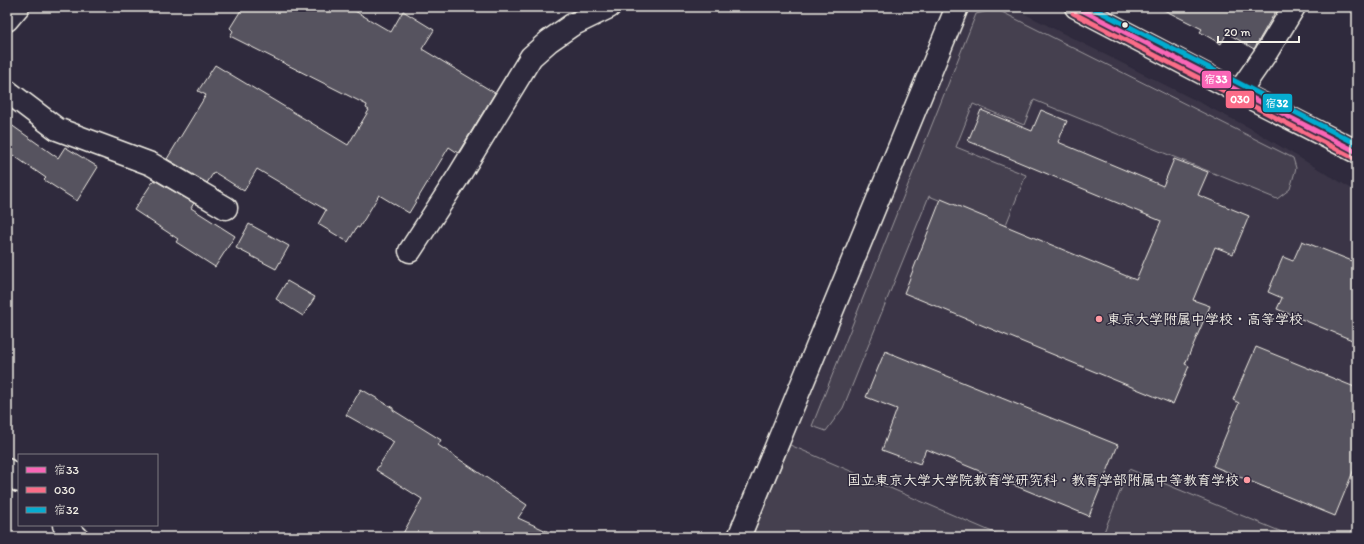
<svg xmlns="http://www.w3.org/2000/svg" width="1364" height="544" font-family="Itim,'Klee One',sans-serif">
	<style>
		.built { fill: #3b3647 }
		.green { fill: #454050; stroke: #9c989c }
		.building { fill: #56525f; stroke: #f4f1e8 }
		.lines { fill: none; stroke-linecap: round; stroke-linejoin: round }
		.minor-casing { stroke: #f4f1e8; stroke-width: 25 }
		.major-casing { stroke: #f4f1e8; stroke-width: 25 }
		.minor { stroke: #2f2a3d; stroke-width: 22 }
		.major { stroke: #2f2a3d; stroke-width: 22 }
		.bus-1-casing { stroke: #2f2a3d; stroke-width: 8 }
		.bus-2-casing { stroke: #2f2a3d; stroke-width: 8 }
		.bus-3-casing { stroke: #2f2a3d; stroke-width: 8 }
		.bus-1 { stroke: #fa66b7; stroke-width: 5 }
		.bus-2 { stroke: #fb6d88; stroke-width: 5 }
		.bus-3 { stroke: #06acd0; stroke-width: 5 }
		.bus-dot { fill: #f4f1e8; stroke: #2f2a3d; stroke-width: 1.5 }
		.poi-dot { fill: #ff9aa2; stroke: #2f2a3d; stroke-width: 1.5 }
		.labels { text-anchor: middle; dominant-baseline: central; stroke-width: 3; stroke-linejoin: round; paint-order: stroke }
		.poi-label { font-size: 14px; font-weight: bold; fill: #f4f1e8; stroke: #2f2a3d; text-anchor: start }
		.line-badge { stroke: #2f2a3d; stroke-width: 1.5 }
		.badge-label { font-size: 11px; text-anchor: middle; font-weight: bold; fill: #fff }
	</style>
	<rect width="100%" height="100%" fill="#2f2a3d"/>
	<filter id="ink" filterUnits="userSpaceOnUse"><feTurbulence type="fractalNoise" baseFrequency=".025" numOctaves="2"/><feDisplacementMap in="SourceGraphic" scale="8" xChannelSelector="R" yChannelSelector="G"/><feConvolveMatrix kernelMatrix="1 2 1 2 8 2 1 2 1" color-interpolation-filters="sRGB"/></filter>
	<g filter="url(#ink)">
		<!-- built -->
		<path class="built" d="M967 7H1011L1248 127 1357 192V537H1004L790 445Z"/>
		<!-- green -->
		<path class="green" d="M996 9 1293 158 1296 168 1290 189 1277 199 1034 100 1024 125 973 104 956 147 1026 175 1005 227 929 196 843 408 826 431 812 426 976 14Z
			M790 445 1004 537H752Z
			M1129 469 1294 537H1102Z"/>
		<!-- building -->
		<path class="building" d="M243 7H348L391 32 403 11 434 30 422 49 495 93 458 153 449 147 409 213 379 195 359 228 357 227 348 242 318 224 326 210 257 169 244 191 214 172 207 183 167 159 206 95 198 91 215 65 348 145 369 110 366 108 367 105 230 36 233 31 230 28Z
			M1158 7H1278L1254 49 1227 33 1221 44 1200 32 1202 29Z
			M981 110 1032 131 1041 110 1067 121 1058 142 1163 186 1174 159 1208 172 1198 195 1249 216 1233 254 1215 247 1193 300 1210 306 1185 364 1189 366 1173 404 904 293 941 199 1136 280 1161 221 968 141Z
			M7 122 58 158 65 147 98 167 77 201 44 180 46 178 7 151Z
			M154 180 194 203 191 208 235 236 215 267 176 242 178 239 134 210Z
			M249 224 289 246 276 269 236 248Z
			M1302 241 1357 263V342L1277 309 1282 298 1268 292 1283 257 1293 261Z
			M287 281 315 297 303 316 276 299Z
			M1256 347 1357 388V462L1335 516 1213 466 1239 403 1233 400Z
			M885 351 1118 445 1089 516 926 449 920 464 882 450 897 409 866 397Z
			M361 389 393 408V410L441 440 438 445 527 505 518 518 560 537H401L422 499 376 470 394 442 346 415Z"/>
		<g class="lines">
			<!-- minor casing -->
			<g class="minor-casing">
				<path id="minor" d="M7 20 18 7
					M7 91 57 129 151 164 226 208
					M1239 92 1266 53 1294 7
					M410 251 458 177 531 57 549 41 572 25 609 7
					M7 470 19 481
					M64 525 77 537
					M739 537 957 7"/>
			</g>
			<!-- major casing -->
			<g class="major-casing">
				<path id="major" d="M1076 7 1239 92 1357 152"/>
			</g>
			<!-- minor -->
			<use href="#minor" class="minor"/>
			<!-- major -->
			<use href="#major" class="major"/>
			<!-- bus-1 casing -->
			<g class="bus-1-casing">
				<path id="bus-1" d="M1076 7 1357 152"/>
			</g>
			<!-- bus-2 casing -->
			<g class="bus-2-casing">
				<path id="bus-2" d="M1073 13 1354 158"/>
			</g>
			<!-- bus-3 casing -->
			<g class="bus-3-casing">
				<path id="bus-3" d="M1091 7 1357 144"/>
			</g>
			<!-- bus-1 -->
			<use href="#bus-1" class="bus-1"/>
			<!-- bus-2 -->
			<use href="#bus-2" class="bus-2"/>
			<!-- bus-3 -->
			<use href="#bus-3" class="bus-3"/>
		</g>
	</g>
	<!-- markers -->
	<circle class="bus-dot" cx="1125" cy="25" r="3.5"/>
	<g class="poi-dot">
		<circle cx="1099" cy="319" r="4"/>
		<circle cx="1247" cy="480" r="4"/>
	</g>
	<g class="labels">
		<!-- poi labels -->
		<g class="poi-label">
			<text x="1107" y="319">東京大学附属中学校・高等学校</text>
			<text x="1239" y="480" text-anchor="end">国立東京大学大学院教育学研究科・教育学部附属中等教育学校</text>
		</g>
	</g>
	<g class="line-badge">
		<rect x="1201" y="70" width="31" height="19" rx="4" fill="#fa66b7"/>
		<rect x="1225" y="90" width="30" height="19" rx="4" fill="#fb6d88"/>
		<rect x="1262" y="93" width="31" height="20" rx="4" fill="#06acd0"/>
	</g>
	<g class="badge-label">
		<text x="1216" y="83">宿33</text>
		<text x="1240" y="103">030</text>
		<text x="1277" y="107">宿32</text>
	</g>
	<!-- margin -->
	<rect width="1364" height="544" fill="none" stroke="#2f2a3d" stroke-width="24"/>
	<rect x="12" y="12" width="1340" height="520" fill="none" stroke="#f4f1e8" stroke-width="1.5" filter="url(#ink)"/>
	<!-- legend -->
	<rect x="18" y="454" width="140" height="72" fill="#2f2a3d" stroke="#7e7a81"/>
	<rect x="26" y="467" width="20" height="6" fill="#fa66b7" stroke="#7e7a81"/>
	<text x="54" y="474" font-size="12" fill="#f4f1e8">宿33</text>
	<rect x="26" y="487" width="20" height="6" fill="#fb6d88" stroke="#7e7a81"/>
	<text x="54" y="494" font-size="12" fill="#f4f1e8">030</text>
	<rect x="26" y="507" width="20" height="6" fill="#06acd0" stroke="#7e7a81"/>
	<text x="54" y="514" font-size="12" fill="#f4f1e8">宿32</text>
	<!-- scale -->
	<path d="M1218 36v6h81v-6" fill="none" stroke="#f4f1e8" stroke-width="2"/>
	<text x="1224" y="36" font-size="12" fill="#f4f1e8" stroke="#2f2a3d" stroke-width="3" paint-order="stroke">20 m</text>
</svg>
